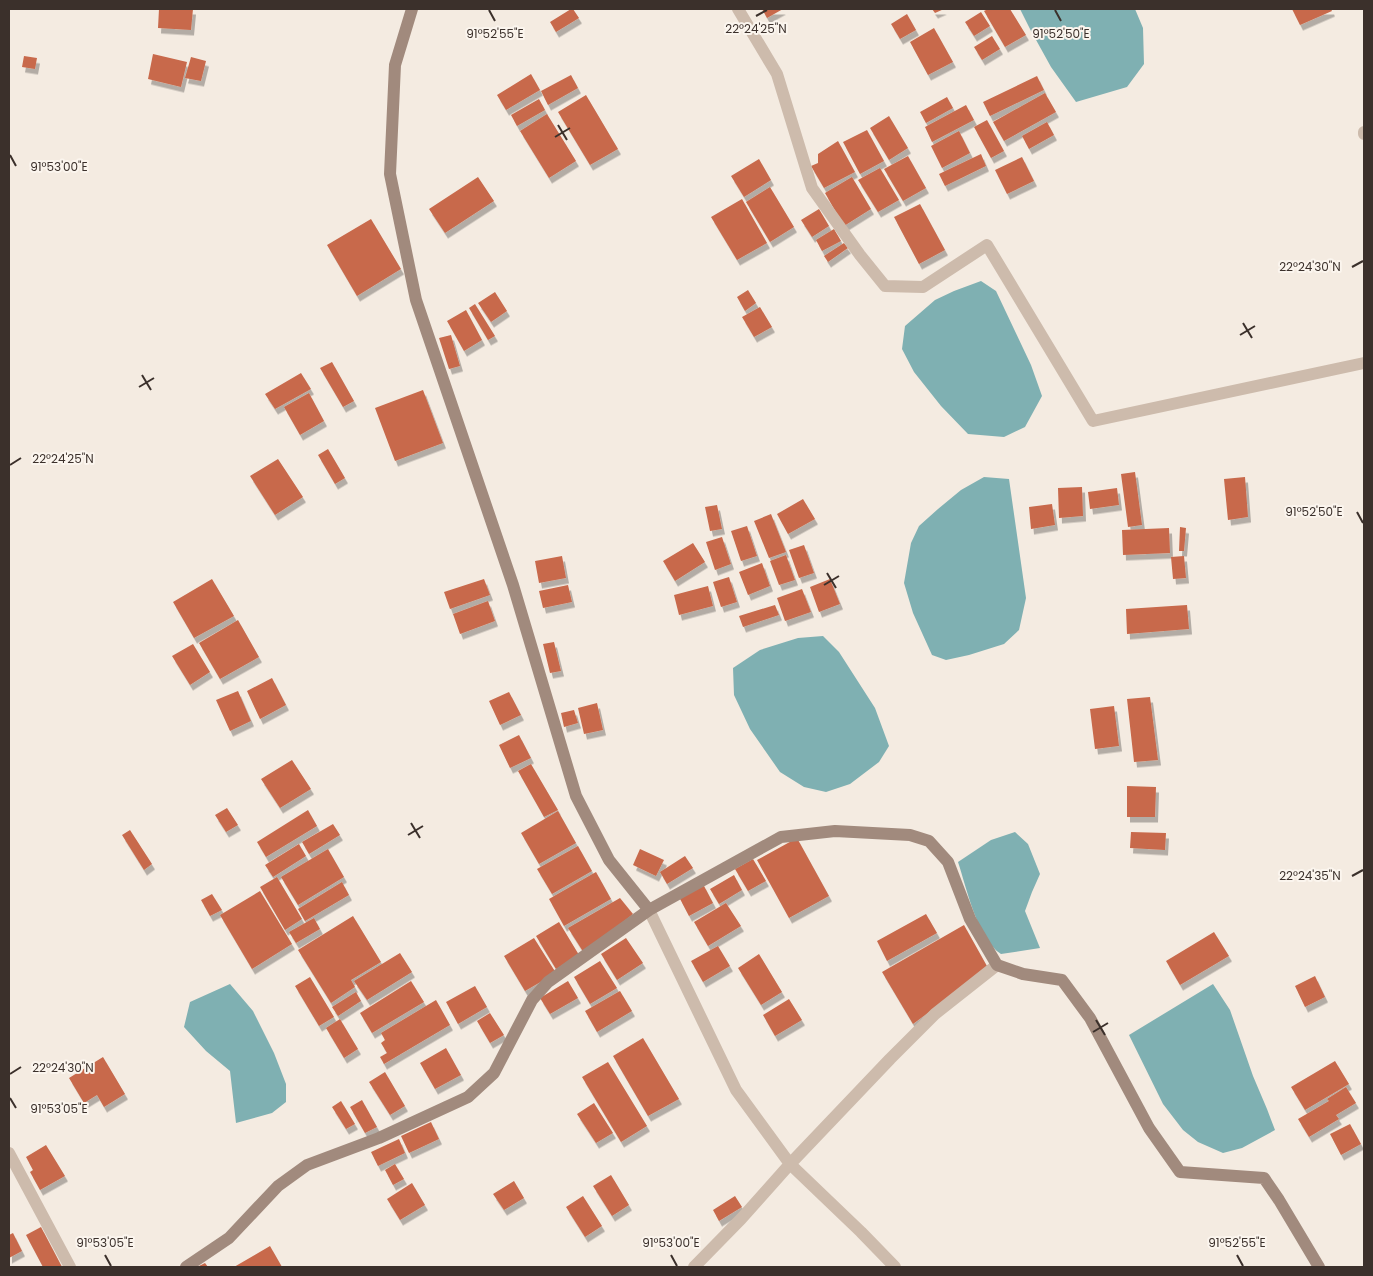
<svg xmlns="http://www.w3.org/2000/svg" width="1373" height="1276" font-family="Poppins,sans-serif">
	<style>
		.water { fill: #7fb0b2 }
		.building { fill: #c8694b; filter: url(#shadow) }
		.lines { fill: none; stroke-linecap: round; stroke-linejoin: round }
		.street { stroke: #cdbbac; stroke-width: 12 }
		.secondary { stroke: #a18a7d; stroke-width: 12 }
		.ticks { fill: none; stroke: #3b302b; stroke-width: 2 }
		.ticks-label { font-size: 12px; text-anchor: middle; fill: #3b302b; stroke: #fbf5ee; stroke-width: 4; stroke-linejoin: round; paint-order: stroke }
	</style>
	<defs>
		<filter id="shadow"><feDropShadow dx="3" dy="5.5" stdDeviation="0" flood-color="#0004"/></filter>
	</defs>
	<rect width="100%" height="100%" fill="#f4ebe1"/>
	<!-- water -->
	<path class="water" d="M1020 9H1135L1143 28 1144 64 1127 87 1076 102 1051 67 1030 29Z
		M981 281 996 291 1031 365 1042 396 1025 427 1004 437 968 434 941 406 914 372 902 349 905 326 935 300 954 291Z
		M984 477 1009 479 1026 598 1019 630 1004 644 969 655 946 660 932 655 913 613 904 583 911 543 919 526 938 509 961 490Z
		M823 636 839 652 875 708 889 746 879 762 850 784 826 792 804 787 780 772 750 729 734 695 733 668 760 650 798 638Z
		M1015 832 1028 844 1040 874 1032 892 1025 911 1040 948 1001 954C977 938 967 889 958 862L991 840Z
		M230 984 253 1011 274 1053 286 1084V1102L272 1113 236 1123 230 1071 206 1051 184 1027 190 1002Z
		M1213 984 1230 1010 1253 1076 1267 1109 1275 1130 1242 1148 1223 1153 1198 1142 1183 1130 1163 1104 1129 1035Z"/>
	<!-- building -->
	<path class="building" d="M159 9H193L191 30 158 28Z
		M571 9H573L579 18 556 32 550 22Z
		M762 9H783L767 18Z
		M932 9H944L935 13Z
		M988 9H1010L1026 35 1005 47 984 11Z
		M1292 9H1331L1332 11 1300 25Z
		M981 12 990 26 974 36 965 22Z
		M907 14 916 30 900 39 891 24Z
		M934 28 953 62 928 75 910 42Z
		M992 36 1000 49 982 60 974 47Z
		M153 54 187 62 181 87 148 79Z
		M24 56 37 58 35 69 22 67Z
		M191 57 206 61 201 81 185 78Z
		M531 74 540 90 506 110 497 95Z
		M571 75 578 88 548 105 541 91Z
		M1037 76 1044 90 990 116 983 102Z
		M1045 93 1056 112 1004 141 993 122Z
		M586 95 618 149 590 165 558 112Z
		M947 97 953 108 926 123 920 112Z
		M539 99 545 110 517 126 511 115Z
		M966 105 974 120 932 142 925 127Z
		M547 114 576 161 549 178 520 131Z
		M889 116 908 148 889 160 870 128Z
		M987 120 1004 151 991 158 974 127Z
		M1047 122 1054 135 1029 149 1022 136Z
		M867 130 884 161 860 174 843 142Z
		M959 131 970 153 942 168 931 146Z
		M838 141 855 172 824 188 811 166 818 163V154Z
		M981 154 986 166 945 186 939 174Z
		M908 156 926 188 903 201 884 169Z
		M1022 157 1034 181 1007 194 995 170Z
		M759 159 771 180 744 197 731 176Z
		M880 168 899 200 878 212 858 180Z
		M478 177 494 201 445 233 429 209Z
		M852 177 871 209 844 226 825 193Z
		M770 187 794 227 770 242 746 202Z
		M742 199 767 243 737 260 711 217Z
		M920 204 945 250 919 264 894 217Z
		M819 209 829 226 812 237 801 220Z
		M371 219 401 269 357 296 327 245Z
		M834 229 841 241 822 251 816 240Z
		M844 243 848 248 828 262 824 256Z
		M748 290 756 303 745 311 737 297Z
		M495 292 507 311 491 322 478 303Z
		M475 304 495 336 488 340 469 308Z
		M760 307 772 327 754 337 742 317Z
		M466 310 482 340 464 351 447 321Z
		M451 335 460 366 449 369 439 338Z
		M332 362 354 401 343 407 320 368Z
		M301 373 311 389 275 409 265 394Z
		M423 390 443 443 395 461 375 408Z
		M309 393 324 421 300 435 284 407Z
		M328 449 345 478 335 484 318 455Z
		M278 459 303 497 275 515 250 476Z
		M1135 472 1142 525 1128 527 1121 474Z
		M1245 477 1248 517 1228 520 1224 479Z
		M1082 487 1083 516 1059 518 1058 488Z
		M1117 488 1119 505 1090 509 1088 492Z
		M803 499 815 519 788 534 777 514Z
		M1052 504 1055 525 1031 529 1029 507Z
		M717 505 722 529 710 531 705 507Z
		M771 514 786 552 769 558 754 521Z
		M747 526 757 556 741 561 731 531Z
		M1180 527 1186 528 1184 551H1179Z
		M1169 528 1170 553 1123 555 1122 530Z
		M722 537 731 564 715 570 706 542Z
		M693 543 705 562 675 581 663 561Z
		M804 545 814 573 799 578 789 550Z
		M786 555 795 580 779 585 770 561Z
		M562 556 566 578 539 583 535 561Z
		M1184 556 1186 578 1173 579 1171 557Z
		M762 563 770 586 748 595 739 572Z
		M729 577 737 602 721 607 713 582Z
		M212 579 234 616 194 638 173 602Z
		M484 579 490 595 450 609 444 592Z
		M830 579 840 604 819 612 810 587Z
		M568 585 572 602 543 608 539 591Z
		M708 586 713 606 679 615 674 595Z
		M802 589 811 612 785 621 777 598Z
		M488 601 495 621 460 634 453 614Z
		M775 605 779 615 743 627 739 616Z
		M1187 605 1189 629 1127 634 1126 609Z
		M238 620 259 657 220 679 199 643Z
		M554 642 561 671 550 673 543 644Z
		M193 644 210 672 190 685 172 656Z
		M272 678 286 705 260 719 247 691Z
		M238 691 251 721 230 731 216 700Z
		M509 692 521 715 500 725 489 701Z
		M1150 697 1158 760 1134 762 1127 699Z
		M597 703 603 730 584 734 578 708Z
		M1114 706 1119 746 1095 749 1090 709Z
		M574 710 578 723 564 727 561 713Z
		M519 735 531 758 510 768 499 745Z
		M292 760 311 789 280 808 261 779Z
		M531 764 558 810 544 817 518 771Z
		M1127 786 1156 787 1155 817H1127Z
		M227 808 238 825 226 832 215 815Z
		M308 810 317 826 266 857 257 842Z
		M558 811 576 843 539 864 521 833Z
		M333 824 340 835 309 854 302 842Z
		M130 830 152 864 144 870 122 835Z
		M1131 832 1166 833 1165 850 1130 848Z
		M797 838 829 896 789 918 757 860Z
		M299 844 306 856 273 877 265 865Z
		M578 846 592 871 552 894 537 869Z
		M328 849 344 877 298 905 281 877Z
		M640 849 664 860 656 876 633 865Z
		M685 856 693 868 667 884 660 872Z
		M753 859 766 881 748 891 735 869Z
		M596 872 611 899 564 926 549 899Z
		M734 875 742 890 719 904 710 889Z
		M277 877 302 919 285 930 260 887Z
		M342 882 349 895 305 921 298 909Z
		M703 884 713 903 689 916 679 897Z
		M260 891 292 944 252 969 220 915Z
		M212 894 222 910 210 916 201 900Z
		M620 898 633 914 584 953 568 928Z
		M726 903 741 926 708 946 694 922Z
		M926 914 937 933 887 961 877 941Z
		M353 916 381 962 351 980 355 987 331 1003 298 950Z
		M314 918 320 929 296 943 289 932Z
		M559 922 579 955 556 969 536 936Z
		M964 925 988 968 913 1024 882 972Z
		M1214 932 1229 956 1180 985 1166 961Z
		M534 938 556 973 525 991 504 956Z
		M626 938 643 963 617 980 601 954Z
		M718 946 730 966 703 982 691 961Z
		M400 953 412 972 367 1000 354 981Z
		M759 954 782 992 761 1005 738 968Z
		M600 961 617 988 590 1004 574 977Z
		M1315 976 1325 997 1305 1007 1295 986Z
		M310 977 334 1017 319 1026 295 986Z
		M411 981 424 1002 372 1033 360 1013Z
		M568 981 578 998 550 1014 540 998Z
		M475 986 487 1007 458 1024 446 1002Z
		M620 991 632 1011 597 1032 585 1011Z
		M356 992 361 1001 338 1016 332 1007Z
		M789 999 802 1020 775 1036 763 1015Z
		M436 1000 450 1025 384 1064 380 1057 387 1053 381 1043 385 1040 381 1033Z
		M490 1013 504 1035 490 1043 477 1021Z
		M340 1019 358 1049 344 1058 326 1028Z
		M643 1038 679 1099 648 1116 613 1056Z
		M446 1048 461 1075 435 1089 420 1063Z
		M103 1057 125 1094 104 1107 97 1095 84 1103 69 1078Z
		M1335 1061 1349 1084 1305 1110 1291 1087Z
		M608 1062 647 1126 621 1142 582 1077Z
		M385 1072 405 1106 390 1115 369 1082Z
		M1346 1087 1356 1103 1336 1115 1339 1119 1309 1137 1298 1119 1329 1101 1327 1099Z
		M362 1100 377 1127 365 1133 350 1107Z
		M341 1101 355 1124 346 1129 332 1107Z
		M594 1103 613 1133 596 1143 577 1114Z
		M431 1122 439 1139 409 1153 401 1136Z
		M1350 1124 1361 1144 1341 1155 1330 1134Z
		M399 1139 405 1153 378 1166 371 1152Z
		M46 1145 65 1176 40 1190 30 1172 33 1170 26 1157Z
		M395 1164 404 1179 393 1185 385 1170Z
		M611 1175 629 1205 612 1216 593 1186Z
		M514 1181 524 1198 504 1210 493 1194Z
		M412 1183 425 1205 400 1220 387 1199Z
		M583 1196 602 1226 585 1237 566 1207Z
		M735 1196 742 1207 719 1221 713 1210Z
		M41 1227 62 1267H43L26 1235Z
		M13 1233 22 1251 9 1258V1235Z
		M270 1246 282 1267H234Z
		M205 1263 208 1267H197Z"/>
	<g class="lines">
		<!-- street -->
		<path class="street" d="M738 9 777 74 812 188 860 255 885 286 923 287 987 245 1093 421 1364 363
			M1364 132V134
			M649 910 736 1090 790 1164 861 1232 895 1267
			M9 1153 70 1267
			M694 1267 741 1219 790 1164 890 1059 935 1014 997 965"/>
		<!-- secondary -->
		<path class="secondary" d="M412 9 395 65 390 174 416 300 513 585 576 796 609 860 649 910
			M186 1267 229 1238 278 1186 307 1165 379 1138 468 1097 494 1073 532 1000 548 982 649 910 781 837 835 831 910 835 929 841 948 862 970 919 997 965 1023 974 1062 980 1090 1018 1149 1128 1180 1172 1264 1178 1279 1200 1319 1267"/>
	</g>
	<!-- ticks -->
	<path class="ticks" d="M489 10 495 21M1055 10 1061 21M756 16 767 10M558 125 567 140M555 137 570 128M10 155 16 166M1352 267 1363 261M1243 323 1252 338M1240 335 1255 326M142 375 151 390M139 387 154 378M10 465 21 458M1357 512 1363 523M827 573 836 588M824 585 839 576M411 823 420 838M408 835 423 826M1352 876 1363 870M1096 1020 1105 1035M1093 1032 1108 1023M10 1074 21 1067M10 1098 16 1108M105 1255 111 1266M671 1255 677 1266M1237 1255 1243 1266"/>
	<g class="ticks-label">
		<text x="756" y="33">22°24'25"N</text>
		<text x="495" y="38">91°52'55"E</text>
		<text x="1061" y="38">91°52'50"E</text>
		<text x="59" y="171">91°53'00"E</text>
		<text x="1310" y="271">22°24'30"N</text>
		<text x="63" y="463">22°24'25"N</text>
		<text x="1314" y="516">91°52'50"E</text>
		<text x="1310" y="880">22°24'35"N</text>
		<text x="63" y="1072">22°24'30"N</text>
		<text x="59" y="1113">91°53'05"E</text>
		<text x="105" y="1247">91°53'05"E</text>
		<text x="671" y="1247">91°53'00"E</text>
		<text x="1237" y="1247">91°52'55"E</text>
	</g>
	<!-- border -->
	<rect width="1373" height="1276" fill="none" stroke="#3b302b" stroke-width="20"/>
</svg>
